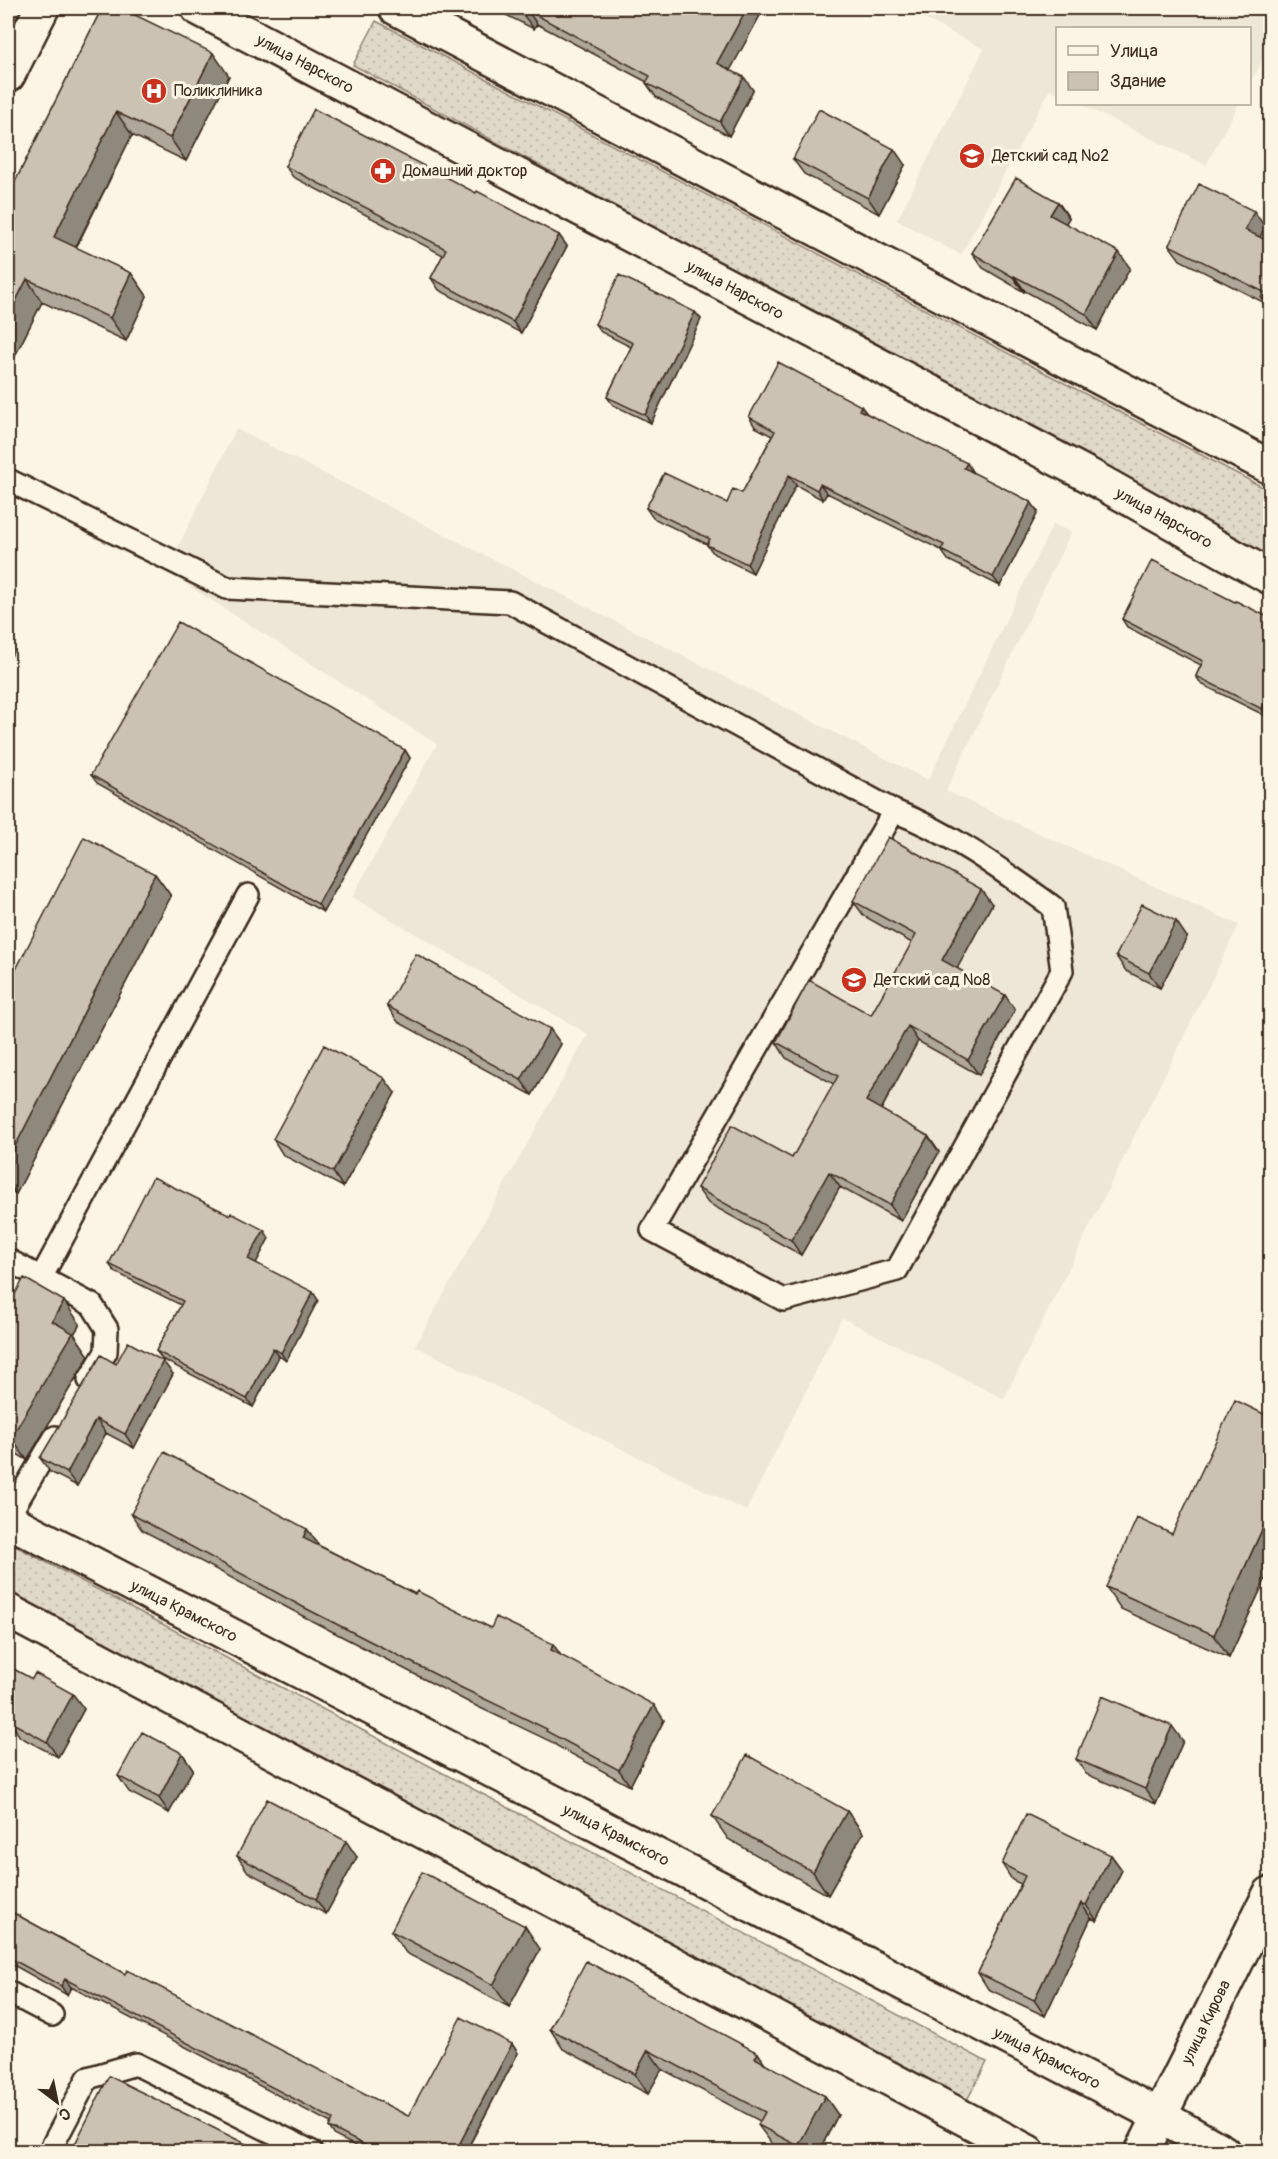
<svg xmlns="http://www.w3.org/2000/svg" width="1278" height="2159" font-family="Pangolin,sans-serif">
	<style>
		.built { fill: #eee6d6 }
		.grass { fill: url(#grass-dots); stroke: #8e8173; stroke-width: 1.5 }
		.lines { fill: none; stroke-linecap: round; stroke-linejoin: round }
		.service-casing { stroke: #3b2a1e; stroke-width: 26 }
		.minor-casing { stroke: #3b2a1e; stroke-width: 38 }
		.secondary-casing { stroke: #3b2a1e; stroke-width: 38 }
		.service { stroke: #fcf5e5; stroke-width: 21 }
		.minor { stroke: #fcf5e5; stroke-width: 33 }
		.secondary { stroke: #fcf5e5; stroke-width: 33 }
		.wall { fill: #afa79a; stroke: #3b2a1e; stroke-width: 1.5 }
		.shaded-wall { fill: #8f887d; stroke: #3b2a1e; stroke-width: 1.5 }
		.building { fill: #ccc2b3; stroke: #3b2a1e; stroke-width: 1.5 }
		.labels { text-anchor: middle; dominant-baseline: central; stroke-width: 6; stroke-linejoin: round; paint-order: stroke }
		.street-label { font-size: 16px; fill: #3b2a1e; stroke: #fcf5e5 }
		.poi-label { font-size: 16px; fill: #3b2a1e; stroke: #fcf5e5; text-anchor: start }
	</style>
	<defs>
		<pattern id="grass-dots" width="8" height="8" patternUnits="userSpaceOnUse" patternTransform="scale(1.5)"><rect width="8" height="8" fill="#e0d8c8"/><path d="M2 2h.1M6 6h.1" fill="none" stroke="#c1baab" stroke-width="1.8" stroke-linecap="round"/></pattern>
	</defs>
	<rect width="100%" height="100%" fill="#fcf5e5"/>
	<filter id="ink" filterUnits="userSpaceOnUse"><feTurbulence type="fractalNoise" baseFrequency=".0167" numOctaves="2"/><feDisplacementMap in="SourceGraphic" scale="12" xChannelSelector="R" yChannelSelector="G"/><feConvolveMatrix kernelMatrix="1 2 1 2 8 2 1 2 1" color-interpolation-filters="sRGB"/></filter>
	<g filter="url(#ink)">
		<!-- built -->
		<path class="built" d="M903 8H1270V46L1250 84V28H1058L1057 93 1050 89 961 255 897 220 984 49Z
			M1080 104H1239L1206 165Z
			M236 429 928 780 1053 524 1071 532 946 791 1239 925 1004 1399 842 1318 746 1511 415 1346 588 1034 352 897 437 744 176 578 8 495V466L176 551Z"/>
		<!-- grass -->
		<path class="grass" d="M376 21 1270 491V558L353 65Z
			M8 1542 987 2062 966 2102 8 1592Z"/>
		<g class="lines">
			<!-- service casing -->
			<g class="service-casing">
				<path id="service" d="M8 480 227 588 510 602 894 811C952 833 1003 871 1053 907L1062 971 897 1270 784 1300 652 1230 894 811
					M8 1260 92 1305 107 1329 106 1352 89 1380
					M41 1278 248 895
					M8 1517 55 1437
					M8 1992 52 2015
					M49 2152 88 2078 136 2064 312 2152"/>
			</g>
			<!-- minor casing -->
			<g class="minor-casing">
				<path id="minor" d="M198 8 1088 475 1270 577
					M396 8 1270 467
					M8 75 42 8
					M8 1520 1160 2116 1223 2152
					M8 1611 1028 2152"/>
			</g>
			<!-- secondary casing -->
			<g class="secondary-casing">
				<path id="secondary" d="M1142 2152 1270 1894"/>
			</g>
			<!-- service -->
			<use href="#service" class="service"/>
			<!-- minor -->
			<use href="#minor" class="minor"/>
			<!-- secondary -->
			<use href="#secondary" class="secondary"/>
		</g>
		<!-- wall -->
		<path class="wall" d="M102 8 229 76 186 161 132 135 76 248 131 273 147 296 126 341 42 302 8 370V196Z
			M492 8H764L730 70 753 90 729 136 656 97 646 83 647 82 537 24 534 29Z
			M793 159 905 165 879 214 804 174Z
			M285 166 476 193 559 235 567 246 521 333 439 290 431 278 443 255 293 177Z
			M1058 202 1069 218 1065 224 1130 268 1097 330 1025 291 1024 292 983 268 972 253Z
			M1265 227 1260 237 1270 242V312L1263 302 1180 260 1169 245Z
			M695 312 701 319 651 423 613 405 607 397 631 347 601 332 595 324Z
			M861 406 866 413 973 473 1031 502 1038 512 1000 586 948 560 941 550 827 493 823 500 796 485 753 573 714 554 707 545V544L653 518 646 508 727 503 742 493 772 436 755 427 749 417Z
			M1235 602 1268 717 1201 684 1196 676 1201 665 1127 627 1122 619Z
			M405 750 410 758 323 912 97 783 91 775Z
			M155 874 171 896 16 1194 8 1190V985Z
			M853 901 992 904 957 968 1015 1010 979 1075 918 1041 881 1110 928 1136 939 1152 901 1221 840 1187 801 1255 708 1203 697 1188 792 1158 834 1084 786 1058 776 1042 871 1015 912 943 864 916Z
			M1187 937 1160 988 1126 971 1116 956Z
			M387 1006 561 1044 532 1095 398 1022Z
			M395 1093 343 1187 283 1155 273 1139Z
			M269 1238 256 1263 318 1300 286 1361 279 1356 253 1407 162 1359 156 1351 181 1305 115 1272 109 1264Z
			M8 1297 12 1300 80 1324 74 1334 89 1356 27 1460 8 1449Z
			M116 1364 173 1374 134 1448 106 1433 77 1486 50 1472 40 1458Z
			M1270 1417V1569L1229 1658 1121 1609 1106 1587 1172 1534Z
			M131 1514 307 1529 318 1544V1545L415 1594 491 1628 562 1656 664 1720 630 1786 557 1746 554 1743 472 1704 314 1622 142 1530Z
			M8 1666 84 1709 58 1757 20 1737 10 1721 8 1720Z
			M1183 1741 1156 1804 1086 1774 1076 1759Z
			M182 1753 193 1769 169 1813 129 1792 118 1776Z
			M847 1811 863 1833 828 1895 728 1839 712 1816Z
			M1111 1855 1122 1870 1097 1921 1091 1918 1045 2016 988 1989 978 1973 1021 1884 1012 1880 1002 1864Z
			M237 1856 357 1857 326 1914 248 1872Z
			M8 1910 125 1974 408 2116 512 2044 518 2053 468 2148 475 2151H366L335 2136 329 2127 331 2123 71 1987 67 1995 8 1962Z
			M391 1931 540 1949 509 2007 406 1953Z
			M550 2029 766 2064 825 2096 838 2115 819 2151H785L772 2144 758 2125 760 2121 662 2069 648 2094 563 2049Z
			M1270 2121V2142L1264 2132Z"/>
		<!-- shaded-wall -->
		<path class="shaded-wall" d="M747 8H764L727 76 717 63Z
			M527 10 537 24 534 29 524 16Z
			M213 53 229 76 186 161 170 138Z
			M744 77 753 90 729 136 720 122Z
			M116 112 132 135 69 260 54 237Z
			M894 149 905 165 879 214 868 198Z
			M1058 202 1069 218 1061 231 1050 215Z
			M1254 211 1265 227 1256 245 1245 230Z
			M559 235 567 246 521 333 513 322Z
			M1119 252 1130 268 1097 330 1086 314Z
			M131 273 147 296 126 341 110 318Z
			M1014 276 1025 291 1024 292 1013 277Z
			M27 279 42 302 8 370V316Z
			M695 312 701 319 651 423 645 415Z
			M861 406 868 415 859 410Z
			M967 463 973 473 964 468Z
			M789 475 796 485 753 573 747 564Z
			M820 484 827 493 823 500 817 490Z
			M1031 502 1038 512 1000 586 993 577Z
			M9 642 14 650 8 663V644Z
			M1270 692V711L1268 717 1262 709Z
			M405 750 410 758 323 912 318 904Z
			M155 874 171 896 16 1194 8 1182V1160Z
			M981 889 992 904 953 976 942 960Z
			M1176 921 1187 937 1160 988 1149 973Z
			M1005 995 1015 1010 979 1075 968 1060Z
			M908 1026 918 1041 877 1117 866 1101Z
			M550 1029 561 1044 532 1095 521 1080Z
			M384 1078 395 1093 343 1187 333 1172Z
			M928 1136 939 1152 901 1221 890 1205Z
			M829 1172 840 1187 801 1255 791 1240Z
			M264 1230 269 1238 254 1267 248 1259Z
			M313 1292 318 1300 286 1361 281 1353Z
			M64 1301 80 1324 74 1334 89 1356 27 1460 11 1438 52 1321Z
			M273 1348 279 1356 253 1407 247 1399Z
			M163 1361 173 1374 134 1448 125 1434Z
			M96 1419 106 1433 77 1486 67 1473Z
			M1270 1512V1569L1229 1658 1214 1635Z
			M307 1529 318 1544 313 1553 303 1538Z
			M553 1644 564 1660 551 1650Z
			M73 1694 84 1709 58 1757 47 1742Z
			M654 1705 664 1720 630 1786 619 1770Z
			M1172 1726 1183 1741 1156 1804 1145 1789Z
			M182 1753 193 1769 169 1813 159 1798Z
			M847 1811 863 1833 828 1895 813 1872Z
			M346 1841 357 1857 326 1914 316 1899Z
			M1111 1855 1122 1870 1097 1921 1086 1905Z
			M1081 1903 1091 1918 1045 2016 1034 2000Z
			M525 1926 540 1949 509 2007 493 1985Z
			M65 1979 71 1987 67 1995 61 1986Z
			M8 2031 14 2040 8 2052Z
			M512 2044 518 2053 466 2151 460 2143Z
			M648 2050 662 2069 648 2094 635 2074Z
			M758 2053 771 2072 755 2058Z
			M825 2096 838 2115 819 2151H802L798 2146Z"/>
		<!-- building -->
		<path class="building" d="M102 8H121L213 53 170 138 116 112 54 237 131 273 110 318 27 279 8 316V196Z
			M509 8H747L717 63 744 77 720 122 646 83 650 76 527 10 524 16Z
			M314 109 476 193 477 191 559 235 513 322 431 278 446 249 285 166Z
			M819 109 894 149 868 198 793 159Z
			M1016 178 1058 202 1050 215 1119 252 1086 314 1014 276 1013 277 972 253Z
			M1199 184 1254 211 1245 230 1270 242V303L1261 298 1264 292 1169 245Z
			M619 275 695 312 645 415 607 397 633 343 595 324Z
			M778 362 861 406 859 410 967 463 964 468 1031 502 993 577 941 550 944 545 820 484 817 490 789 475 747 564 707 545 710 539 646 508 664 473 727 503 733 489 742 493 775 431 749 417Z
			M1152 560 1235 602 1236 601 1270 618V692L1262 709 1196 676 1203 661 1122 619Z
			M178 622 405 750 318 904 91 775Z
			M84 837 155 874 8 1160V985Z
			M888 837 981 889 942 960 1005 995 968 1060 908 1026 866 1101 928 1136 890 1205 829 1172 791 1240 697 1188 732 1125 792 1158 838 1076 776 1042 809 980 871 1015 916 935 853 901Z
			M1142 904 1176 921 1149 973 1116 956Z
			M416 954 550 1029 521 1080 387 1006Z
			M324 1045 384 1078 333 1172 273 1139Z
			M153 1177 230 1215 231 1213 264 1230 248 1259 313 1292 281 1353 273 1348 247 1399 156 1351 183 1301 109 1264Z
			M24 1278 64 1301 52 1321 73 1333 11 1438 8 1435V1297L12 1300Z
			M128 1342 163 1361 125 1434 96 1419 67 1473 40 1458 101 1355 116 1364Z
			M1235 1400 1270 1417V1512L1214 1635 1106 1587 1137 1518 1172 1534Z
			M164 1452 307 1529 303 1538 415 1594 417 1591 491 1628 496 1617 553 1644 551 1650 654 1705 619 1770 546 1731 547 1729 462 1688 303 1607 131 1514Z
			M8 1666 32 1679 35 1673 73 1694 47 1742 9 1721 14 1713 8 1710Z
			M1102 1696 1172 1726 1145 1789 1076 1759Z
			M142 1732 182 1753 159 1798 118 1776Z
			M747 1755 847 1811 813 1872 712 1816Z
			M267 1799 346 1841 316 1899 237 1856Z
			M1026 1814 1111 1855 1086 1905 1081 1903 1034 2000 978 1973 1025 1876 1002 1864Z
			M422 1872 525 1926 493 1985 391 1931Z
			M8 1910 125 1974 127 1970 408 2116 461 2017 512 2044 460 2143 475 2151H376L329 2127 333 2119 65 1979 61 1986 8 1957Z
			M586 1961 758 2053 755 2058 825 2096 798 2146 758 2125 765 2112 648 2050 635 2074 550 2029Z
			M109 2076 260 2151H79L73 2148Z
			M1270 2121V2136L1264 2132Z
			M909 2144 923 2151H905Z"/>
	</g>
	<!-- icons -->
	<defs>
		<g id="hospital-disc" transform="scale(1.35)"><circle r="9.5" fill="#c8321e" stroke="#fcf5e5"/><path d="M-5-5h3v3.5h4V-5h3V5h-3V1.5h-4V5h-3Z" fill="#fff"/></g>
		<g id="school-disc" transform="scale(1.35)"><circle r="9.5" fill="#c8321e" stroke="#fcf5e5"/><path d="M0-5L7-2L0 1L-7-2ZM-4 1L0 2.5L4 1V4Q0 6-4 4Z" fill="#fff"/></g>
		<g id="pharmacy-disc" transform="scale(1.35)"><circle r="9.5" fill="#c8321e" stroke="#fcf5e5"/><path d="M-2-6h4v4h4v4h-4v4h-4v-4h-4v-4h4Z" fill="#fff"/></g>
	</defs>
	<g fill-rule="evenodd">
		<use href="#hospital-disc" x="154" y="91"/>
		<use href="#school-disc" x="972" y="156"/>
		<use href="#pharmacy-disc" x="383" y="171"/>
		<use href="#school-disc" x="854" y="980"/>
	</g>
	<g class="labels">
		<!-- street labels -->
		<g class="street-label">
			<text transform="translate(305 64) rotate(28)">улица Нарского</text>
			<text transform="translate(735 290) rotate(28)">улица Нарского</text>
			<text transform="translate(1164 518) rotate(29)">улица Нарского</text>
			<text transform="translate(184 1611) rotate(27)">улица Крамского</text>
			<text transform="translate(616 1835) rotate(27)">улица Крамского</text>
			<text transform="translate(1206 2022) rotate(-64)">улица Кирова</text>
			<text transform="translate(1047 2058) rotate(27)">улица Крамского</text>
		</g>
		<!-- poi labels -->
		<g class="poi-label">
			<text x="174" y="91">Поликлиника</text>
			<text x="992" y="156">Детский сад №2</text>
			<text x="403" y="171">Домашний доктор</text>
			<text x="874" y="980">Детский сад №8</text>
		</g>
	</g>
	<!-- margin -->
	<rect width="1278" height="2159" fill="none" stroke="#fcf5e5" stroke-width="30"/>
	<rect x="15" y="15" width="1248" height="2129" fill="none" stroke="#3b2a1e" stroke-width="2" filter="url(#ink)"/>
	<!-- legend -->
	<rect x="1056" y="27" width="195" height="78" fill="#fcf5e5" stroke="#afa495" stroke-width="1.5"/>
	<rect x="1068" y="46" width="30" height="9" fill="#fcf5e5" stroke="#afa495" stroke-width="1.5"/>
	<text x="1110" y="57" font-size="18" fill="#3b2a1e">Улица</text>
	<rect x="1068" y="72" width="30" height="18" fill="#ccc2b3" stroke="#afa495" stroke-width="1.5"/>
	<text x="1110" y="87" font-size="18" fill="#3b2a1e">Здание</text>
	<!-- north arrow -->
	<g transform="translate(57 2102) rotate(148)" stroke="#fcf5e5" stroke-width="4.5" paint-order="stroke">
	<path d="M0-4.5L10 22L0 15L-10 22Z" fill="#3b2a1e"/>
	<text y="-9" font-size="16" font-weight="bold" text-anchor="middle" fill="#3b2a1e">С</text>
	</g>
</svg>
